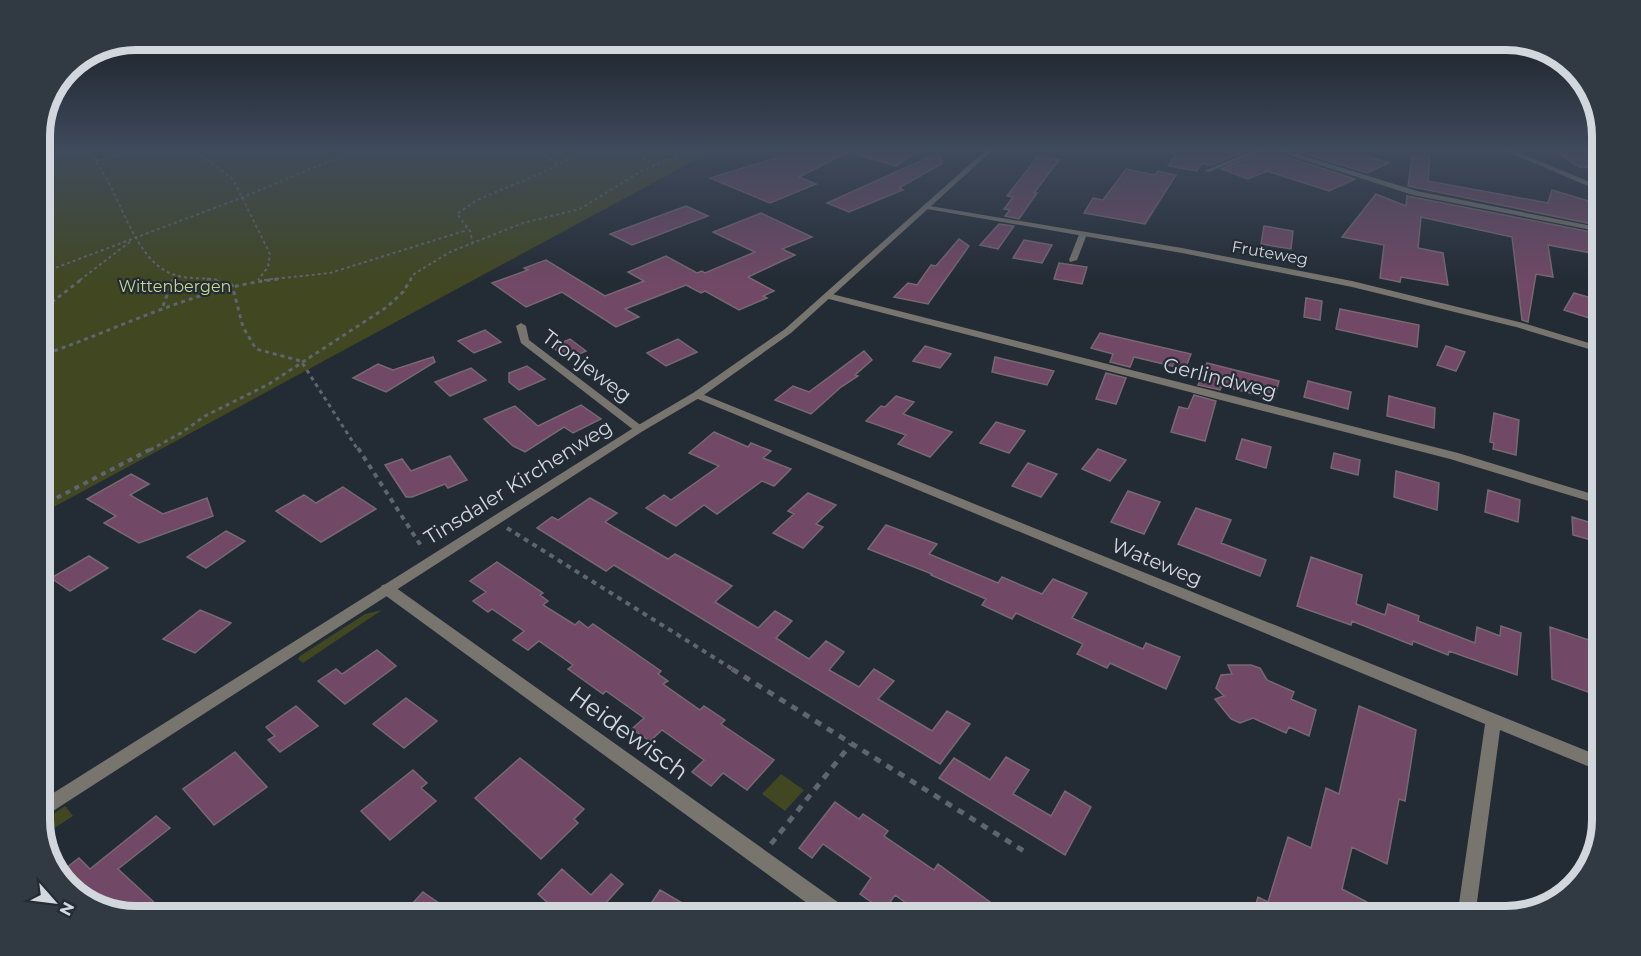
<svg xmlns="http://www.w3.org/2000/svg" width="1641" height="956" font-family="Montserrat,sans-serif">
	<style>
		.green { fill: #414721 }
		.building { fill: #714865; stroke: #776972; stroke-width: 1.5 }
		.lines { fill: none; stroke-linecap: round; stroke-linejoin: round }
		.path-far3 { stroke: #5e656e; stroke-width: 2; stroke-dasharray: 3 3; stroke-linecap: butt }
		.path-far2 { stroke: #5e656e; stroke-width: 3; stroke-dasharray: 4 4; stroke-linecap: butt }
		.path-far1 { stroke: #5e656e; stroke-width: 4; stroke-dasharray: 5 5; stroke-linecap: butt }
		.path { stroke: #5e656e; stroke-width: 5; stroke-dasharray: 7 7; stroke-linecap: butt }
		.service { fill: #77756e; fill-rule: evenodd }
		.minor { fill: #77756e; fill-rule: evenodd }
		.tertiary { fill: #77756e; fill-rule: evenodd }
		.labels { text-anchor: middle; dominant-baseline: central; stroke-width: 4.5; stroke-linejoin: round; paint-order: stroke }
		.far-street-label { font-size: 16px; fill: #d2d7de; stroke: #232b35 }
		.far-park-label { font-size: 16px; fill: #c9d78b; stroke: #232b35 }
		.street-label { font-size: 20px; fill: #d2d7de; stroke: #232b35 }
		.near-street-label { font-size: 24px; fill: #d2d7de; stroke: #232b35 }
		.rim { fill: none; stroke: #d2d7de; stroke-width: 8 }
	</style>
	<rect width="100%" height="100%" fill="#232b35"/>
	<!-- green -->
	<path class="green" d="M39 149H716L39 515Z
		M382 610 303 663 298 659 300 656 365 614Z
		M781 774 804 790 785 811 762 794Z
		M65 806 73 816 42 836 39 824Z"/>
	<!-- building -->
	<path class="building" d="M805 149H854L799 177 816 184 770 203 710 178Z
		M855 149H921L896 166 854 154Z
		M1170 149H1250L1210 166 1202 163 1197 171 1168 166 1176 154 1170 152Z
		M1267 149 1269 151 1355 179 1329 191 1267 171 1248 179 1221 169Z
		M1289 149H1343L1389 163 1367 173Z
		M1553 149H1585L1602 160V168L1579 167Z
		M1430 152 1428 181 1548 203 1552 190 1602 205V226L1408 186 1412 156Z
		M938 153 943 163 899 188 903 190 849 212 827 203Z
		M1038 156 1059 160 1034 193H1037L1019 219 1005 216 1010 210 1004 209 1013 197 1007 196Z
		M1126 169 1155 175 1158 171 1176 175 1145 224 1084 213 1093 198 1103 200Z
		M1376 194 1406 206 1407 196 1602 234V255L1548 245 1553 277 1536 274 1528 322 1522 320 1512 237 1421 217 1418 248 1443 253 1448 285 1401 277 1400 282 1380 278 1384 245 1342 237Z
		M686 206 708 216 632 245 610 234Z
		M761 213 812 237 782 249 795 255 748 277 774 291 763 296 767 298 739 310 705 291 701 293 686 285 625 309 639 317 616 327 562 292 526 307 492 283 528 270 524 268 546 260 605 296 644 281 628 272 666 256 697 273 702 271 705 273 755 252 713 232Z
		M999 224 1014 226 998 249 980 245Z
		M1264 226 1293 231 1291 249 1261 244Z
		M959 239 969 246 928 304 894 297 908 283 917 285 931 265 936 266Z
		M1024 240 1052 245 1042 263 1013 258Z
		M1059 263 1087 267 1082 284 1054 279Z
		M1574 293 1602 301V322L1564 310Z
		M1306 298 1322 301 1320 320 1304 317Z
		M1340 309 1419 325 1417 347 1336 329Z
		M485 330 501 342 474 353 458 341Z
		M1100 333 1156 346 1191 354 1185 369 1134 357 1130 367 1110 362 1113 354 1091 348Z
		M570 339 586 351 568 359 552 347Z
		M678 339 697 352 666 366 647 353Z
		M925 346 951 354 940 368 913 361Z
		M1446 346 1465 352 1456 371 1437 365Z
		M864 351 872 360 855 375 858 376 841 387 811 414 775 400 793 386 809 392Z
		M433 357 435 362 386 392 353 378 378 364 393 370Z
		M995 357 1054 371 1047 385 992 372Z
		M1207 363 1279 381 1274 399 1222 386 1220 390 1198 385Z
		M527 366 545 379 519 390 509 382V373Z
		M471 368 486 380 450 396 435 382Z
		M1106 373 1126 378 1116 404 1096 399Z
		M1308 381 1351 392 1348 409 1304 397Z
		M1194 395 1216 401 1205 441 1171 432 1179 407 1188 409Z
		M896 396 914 402 903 414 952 432 930 457 898 444 906 435 866 421 881 406 885 407Z
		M1389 396 1435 408 1434 428 1387 416Z
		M581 405 601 419 573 433 564 427 525 452 513 446 484 419 515 406 538 426Z
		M1494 413 1519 420 1516 455 1493 449 1494 443 1490 442Z
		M996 422 1025 431 1009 453 980 443Z
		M714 432 748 447 751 443 771 451 763 458 791 469 774 486 762 481 717 514 704 505 676 526 646 508 664 495 671 500 719 466 689 453Z
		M1242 439 1271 447 1266 468 1236 459Z
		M1098 449 1126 460 1110 481 1082 469Z
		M1334 453 1360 460 1358 475 1331 468Z
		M450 456 467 480 448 488 445 484 412 497H406L385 465 402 459 411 471Z
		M1028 463 1057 474 1041 497 1012 486Z
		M1396 471 1439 483 1437 510 1394 497Z
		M131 474 149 484 130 495 163 514 207 498 213 516 139 543 104 523 116 516 87 499Z
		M343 487 376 509 321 542 276 511 304 495 316 503Z
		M1488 490 1520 500 1518 522 1485 512Z
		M1128 491 1160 502 1144 534 1111 522Z
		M808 493 836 505 816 524 823 527 803 548 773 533 794 514 788 511Z
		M590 498 617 513 605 522 668 559 675 554 732 586 715 602 758 628 775 611 792 621 776 638 809 659 826 641 844 652 829 670 859 687 874 669 894 681 878 699 932 731 947 711 970 724 940 764 614 565 606 571 537 528 552 517 558 520Z
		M1196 508 1231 520 1221 543 1266 560 1260 576 1178 544Z
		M1572 517 1602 526V543L1573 535Z
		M886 525 937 544 929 554 998 583 1002 577 1042 594 1053 579 1087 593 1072 618 1143 649 1146 643 1180 657 1166 689 1110 663 1107 668 1077 654 1083 644 1016 613 1012 619 982 605 986 599 931 575 932 574 868 549Z
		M226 531 245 541 206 568 187 557Z
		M89 556 108 568 70 591 51 578Z
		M1311 557 1362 575 1356 604 1385 615 1388 604 1419 616 1418 621 1475 643 1477 627 1500 636 1501 626 1521 633 1517 675 1449 651 1448 655 1413 641 1412 645 1352 621 1351 625 1297 606Z
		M497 562 543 593 540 595 548 601 543 605 575 625 579 621 588 628 593 624 661 671 658 674 668 681 663 684 700 710 704 706 725 720 721 724 774 760 747 790 723 773 711 786 692 772 704 760 662 730 650 741 632 729 644 718 606 691 603 694 568 669 573 665 539 641 528 650 513 640 524 631 492 609 488 612 473 601 486 592 470 581Z
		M200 610 231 623 195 653 163 639Z
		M1550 627 1592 641 1596 695 1552 679Z
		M377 650 396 666 345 704 318 681 336 669 342 674Z
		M1228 665H1251L1260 668 1267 680 1294 692 1291 699 1316 710 1309 736 1289 727 1286 733 1253 718 1240 723 1231 719 1215 699 1224 696 1216 688 1221 675 1232 674Z
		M406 698 437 721 404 748 373 724Z
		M296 706 318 726 280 752 268 740 275 736 266 727Z
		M1359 706 1416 730 1405 801 1399 799 1387 864 1352 847 1342 889 1395 917H1252L1258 897 1268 902 1288 837 1311 848 1326 788 1339 794Z
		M235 752 267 787 214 825 183 789Z
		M1006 757 1029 770 1013 794 1051 816 1065 791 1091 807 1065 855 939 778 954 758 990 780Z
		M520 758 584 809 574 819 578 823 541 859 475 798Z
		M413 770 427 783 421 788 436 801 390 840 361 811Z
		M835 802 859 819 863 814 888 831 884 836 934 870 938 864 994 905 987 917H925L895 895 884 911 860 894 871 878 823 844 812 858 799 848Z
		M156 816 170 828 118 869 170 917H135L87 904 57 875 79 858 90 869Z
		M562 869 591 895 611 874 623 884 593 917H563L538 894Z
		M660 890 706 917H642Z
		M423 892 459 917H400Z"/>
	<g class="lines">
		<!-- path-far3 -->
		<path class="path-far3" d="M84 149C119 178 128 257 172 274 186 280 203 277 218 280
			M192 149 233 179 270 254 268 267 258 280
			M534 149 558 164
			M634 149 654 166
			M96 161 145 149
			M473 244 470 231 457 214 477 200 546 171 587 149
			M39 274 241 198 358 149
			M80 280 131 241
			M173 280 174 277
			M264 280 330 273 464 231 466 227
			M410 280 414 274 450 252 523 223 580 209 643 170 697 149"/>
		<!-- path-far2 -->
		<path class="path-far2" d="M207 279 232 285 243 327 256 349 301 361 358 450
			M163 306 173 279
			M39 312 82 279
			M39 356C118 330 194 288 278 279
			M150 450 181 433 205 416 269 384 387 307 403 292 411 279"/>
		<!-- path-far1 -->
		<path class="path-far1" d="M358 448 423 549
			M39 507 153 448
			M507 528 734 670"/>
		<!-- path -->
		<path class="path" d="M732 669 1027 853
			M771 844 851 744"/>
		<!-- service -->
		<path class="service" d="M1256 149H1265L1209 172 1204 171Z
			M1080 232 1087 234 1077 260 1070 262 1069 260Z"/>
		<!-- minor -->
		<path class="minor" d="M1270 149H1281L1417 191 1602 228V232L1413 195Z
			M1501 149H1510L1602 187V192Z
			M924 205 1182 248 1352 281 1523 323 1602 347V353L1516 327 1352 287 1182 253 927 209H924Z
			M828 293 1458 453 1602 497V505L1450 459 825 298 823 296Z
			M521 323 526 326 529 340 643 427 645 429 643 431H635L521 343 516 326Z
			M697 392 1602 757V772L1500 730 1475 917H1457L1485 724 693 397 692 395Z
			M387 584 392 585 849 910 851 917H826L382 593 380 589 382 585Z"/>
		<!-- tertiary -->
		<path class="tertiary" d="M987 149H994L791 333 701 397 643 431 39 820V802L635 427 693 393 785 329Z"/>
	</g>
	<!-- sky -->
	<linearGradient id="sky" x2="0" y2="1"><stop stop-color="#13181d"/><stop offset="0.53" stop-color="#3f4a5c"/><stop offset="1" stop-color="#3f4a5c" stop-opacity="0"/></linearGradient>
	<rect width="1641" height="283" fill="url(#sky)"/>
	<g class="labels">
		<!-- far-street labels -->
		<g class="far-street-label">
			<text transform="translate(1270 253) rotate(10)">Fruteweg</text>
		</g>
		<!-- far-park labels -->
		<g class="far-park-label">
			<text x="175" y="286">Wittenbergen</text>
		</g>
		<!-- street labels -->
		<g class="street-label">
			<text transform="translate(587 366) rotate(37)">Tronjeweg</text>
			<text transform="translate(1220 378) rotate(14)">Gerlindweg</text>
			<text transform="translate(518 482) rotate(-32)">Tinsdaler Kirchenweg</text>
			<text transform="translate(1157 562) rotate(22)">Wateweg</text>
		</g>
		<!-- near-street labels -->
		<g class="near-street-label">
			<text transform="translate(629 733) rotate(36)">Heidewisch</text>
		</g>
	</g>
	<!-- crop -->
	<path d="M0 0H1641V956H0ZM136 50H1506A86 86 0 0 1 1592 136V820A86 86 0 0 1 1506 906H136A86 86 0 0 1 50 820V136A86 86 0 0 1 136 50Z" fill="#313943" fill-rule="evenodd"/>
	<path class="rim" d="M136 50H1506A86 86 0 0 1 1592 136V820A86 86 0 0 1 1506 906H136A86 86 0 0 1 50 820V136A86 86 0 0 1 136 50Z"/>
	<!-- north arrow -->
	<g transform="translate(54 902) rotate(118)" stroke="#232b35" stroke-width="4.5" paint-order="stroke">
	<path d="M0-4.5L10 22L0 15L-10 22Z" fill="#d2d7de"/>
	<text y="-9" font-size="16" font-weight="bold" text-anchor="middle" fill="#d2d7de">N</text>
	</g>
</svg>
